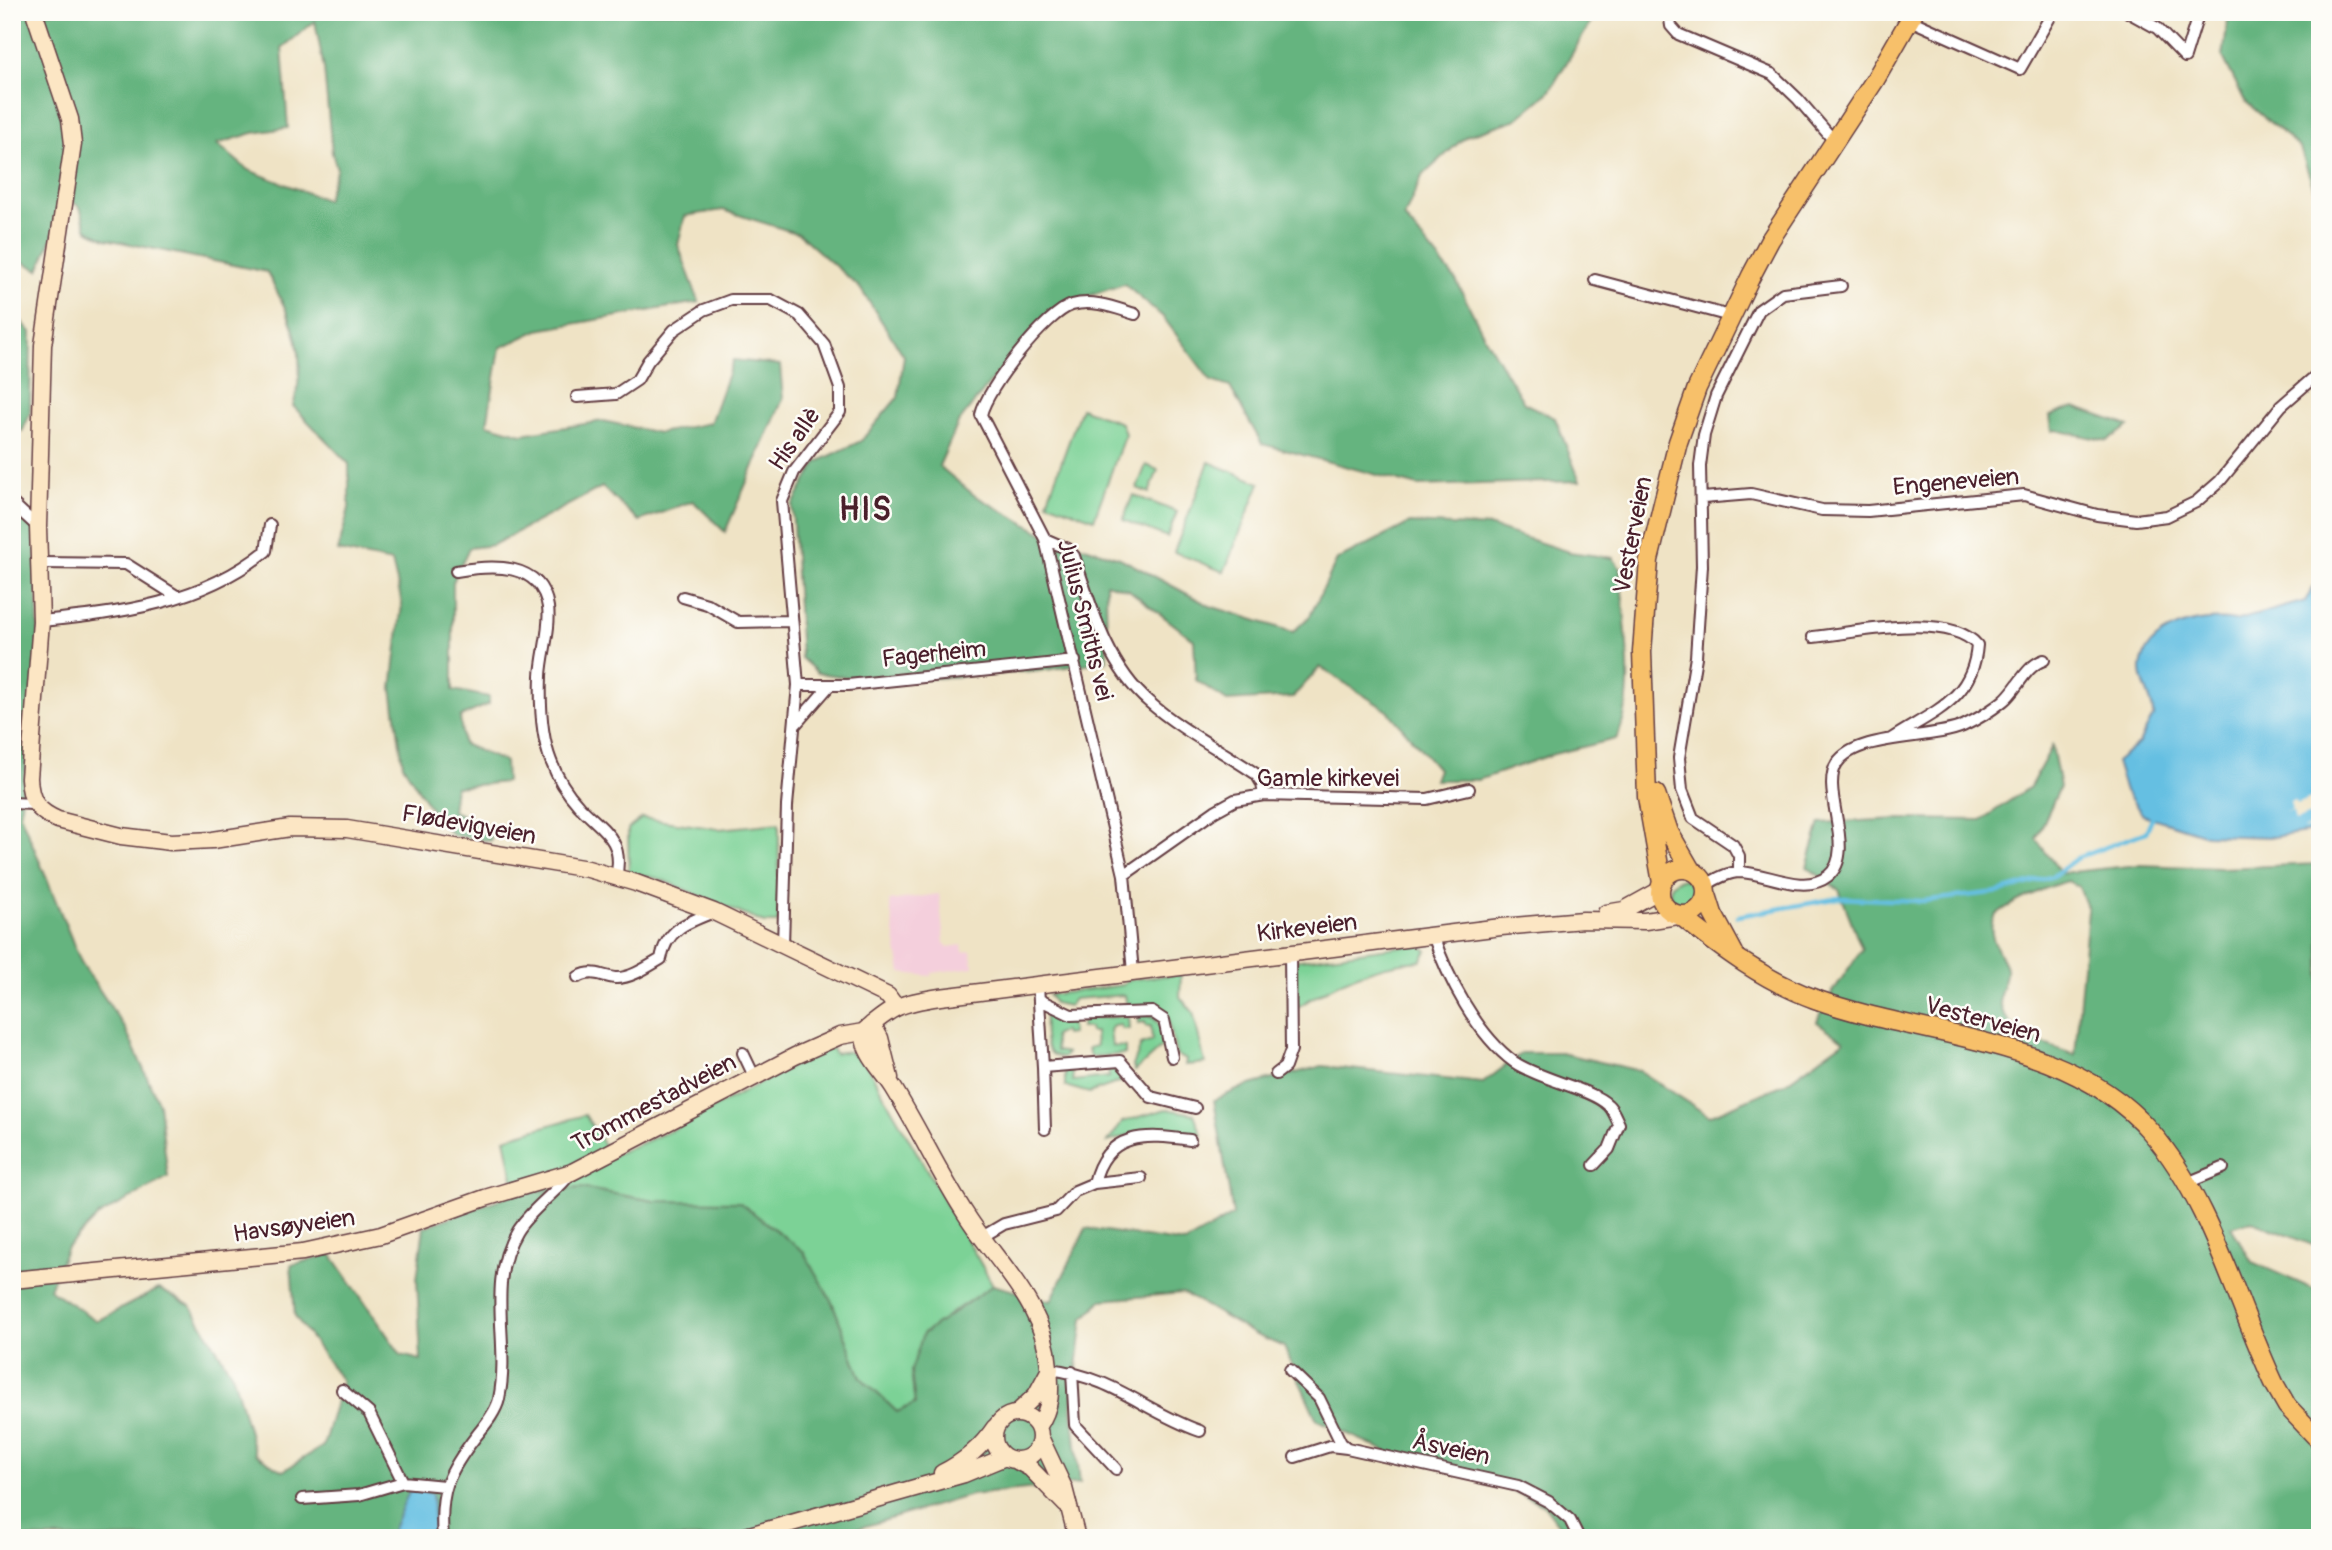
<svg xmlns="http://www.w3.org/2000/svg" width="2332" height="1550" font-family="Pangolin,sans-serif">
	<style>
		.built { fill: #f4cfdc }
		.green { fill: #7cd296; stroke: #637860; stroke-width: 2 }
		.forest { fill: #65b47f; stroke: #586a55; stroke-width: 2; fill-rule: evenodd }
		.water { fill: #65bfe2; stroke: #586f86; stroke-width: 2 }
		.pier { fill: #efe3c5 }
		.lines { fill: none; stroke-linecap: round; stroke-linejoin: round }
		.stream { stroke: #65bfe2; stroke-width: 4.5 }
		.minor-casing { stroke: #633c42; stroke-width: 14 }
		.secondary-casing { stroke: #633c42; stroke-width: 19 }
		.primary-casing { stroke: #633c42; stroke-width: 21 }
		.minor { stroke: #fff; stroke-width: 10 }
		.secondary { stroke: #fce6c4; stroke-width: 16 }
		.primary { stroke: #f7c06b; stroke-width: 18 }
		.labels { text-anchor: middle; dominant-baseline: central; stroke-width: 5; stroke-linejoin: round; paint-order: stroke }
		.street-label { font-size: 24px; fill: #4a1f2b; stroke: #fdfcf7 }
		.district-label { font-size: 32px; font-weight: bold; letter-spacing: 2px; fill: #4a1f2b; stroke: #fdfcf7 }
	</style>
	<rect width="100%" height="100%" fill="#fdfcf7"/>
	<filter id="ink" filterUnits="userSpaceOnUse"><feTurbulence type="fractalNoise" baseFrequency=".0143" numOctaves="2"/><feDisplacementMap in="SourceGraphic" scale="14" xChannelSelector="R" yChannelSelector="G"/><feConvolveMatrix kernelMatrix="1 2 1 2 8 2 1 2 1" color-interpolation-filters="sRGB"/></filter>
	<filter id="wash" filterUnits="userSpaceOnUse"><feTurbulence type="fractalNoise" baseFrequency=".00686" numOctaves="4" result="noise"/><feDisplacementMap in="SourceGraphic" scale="28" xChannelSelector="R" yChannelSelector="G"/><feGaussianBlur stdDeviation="1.57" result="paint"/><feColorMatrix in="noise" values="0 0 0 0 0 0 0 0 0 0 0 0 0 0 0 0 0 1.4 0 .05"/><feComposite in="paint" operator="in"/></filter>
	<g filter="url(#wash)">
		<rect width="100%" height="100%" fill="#efe3c5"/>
		<!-- built -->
		<path class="built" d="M939 894 944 943 948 947 962 945 963 952 971 951 973 967 932 973 931 976 901 973 889 901Z"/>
		<!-- green -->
		<path class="green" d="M1081 408 1121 423 1125 434 1094 519 1047 502Z
			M1209 462 1260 483 1224 572 1174 552Z
			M1146 465 1158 470 1149 493 1137 488Z
			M1133 495 1177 512 1167 537 1123 520Z
			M642 818 719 829 779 823 778 923H764L660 879 629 873 628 829Z
			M1670 892a13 13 0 1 1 26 0a13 13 0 1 1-26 0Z
			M1419 944 1427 951 1421 961C1373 963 1333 984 1293 1010L1292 961Z
			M1181 974 1180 997 1193 1012 1205 1063 1185 1065 1186 1060 1176 1054 1169 1023 1127 1007 1125 995 1074 999 1069 1006 1054 1003 1049 995 1123 985 1127 980Z
			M1053 1012 1070 1020 1072 1034 1065 1035 1064 1031 1054 1036 1056 1051 1067 1053 1063 1058C1040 1055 1045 1031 1045 1013Z
			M1139 1015C1158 1015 1163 1027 1166 1043L1135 1071 1133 1066 1141 1045 1152 1041 1151 1026H1146L1145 1022 1138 1023Z
			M1128 1016 1129 1029H1122L1121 1025 1113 1026 1110 1030 1112 1046 1125 1047V1054L1090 1057 1088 1048 1096 1046 1095 1032H1090L1089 1028H1081L1082 1019Z
			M830 1046 835 1054C849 1048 856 1054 866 1064L993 1285 948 1315 911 1371 915 1404 897 1412 861 1378 832 1302 654 1201 581 1188 516 1193 505 1138 585 1115 611 1156 672 1130Z
			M1108 1067 1118 1068 1128 1079 1089 1093 1065 1086V1072L1072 1071 1073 1081 1109 1077Z
			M1166 1109 1194 1114 1202 1135 1153 1132 1133 1134 1108 1142 1122 1122Z"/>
		<!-- forest -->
		<path class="forest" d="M12 12H1597L1549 92 1517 119 1466 136 1422 176 1404 217 1456 280 1484 336 1524 403 1555 418 1580 481 1418 486 1262 444 1230 387 1211 381 1163 317 1124 284 1068 303 1008 360 958 423 939 466 974 495 1046 535 1120 558 1210 606 1293 632 1310 616 1337 560 1410 523 1492 527 1569 552 1613 558 1620 568C1623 616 1639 697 1616 739L1554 754 1478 780H1434L1438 769 1388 711 1320 667 1293 697 1227 701 1196 680 1194 640 1129 590 1106 583 1107 661 1046 670 881 682 818 673 801 658 792 506 817 462 861 441 898 397 904 356 860 288 799 234 723 210 685 216 678 245 699 302 538 330 500 348 487 424 522 434 603 421 659 433 710 423 733 360 780 365 783 399 725 532 693 501 639 521 602 487 493 545 469 548 453 582V690L489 697V704L460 717 463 744 505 762 506 782 455 787 452 811 495 827 490 841 453 835 439 822 403 765 392 689 402 603 392 562 338 551 349 508V464L293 406C310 351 292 321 267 272L106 239 87 230 80 207 63 195 53 236 39 270 12 257ZM315 21 324 69 332 153 337 169 326 200 248 170 217 144 253 133 288 128 282 48Z
			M2229 12H2320V192H2315L2300 148 2245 101 2223 57Z
			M12 311 31 332 30 414 22 432 12 427Z
			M2074 407 2129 426 2107 441 2056 430 2052 431 2050 416Z
			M12 507 35 523 39 654 20 814 81 962 126 1030 159 1104 168 1177 97 1217 67 1247 49 1289 97 1321 159 1289 191 1306 233 1376 255 1454 283 1471 323 1446 342 1381 295 1316 291 1265 331 1254 401 1355 421 1360 417 1279 424 1227 516 1193 581 1188 654 1201 739 1202 803 1251 832 1302 861 1378 897 1412 915 1404 911 1371 923 1334 993 1285 1051 1301 1086 1228 1185 1243 1233 1215 1214 1100 1246 1086 1322 1066 1483 1083 1522 1053H1561L1640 1071 1709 1116 1784 1084 1844 1041 1817 1022 1823 1006 1862 949 1839 890 1807 867 1820 823 1899 819 1981 820 2030 787 2052 746 2060 787 2036 839 2061 873 2139 865 2220 868 2320 864V1248L2252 1221 2231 1227 2252 1262 2320 1292V1538H1569L1543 1504 1469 1473 1390 1453 1317 1420 1284 1347 1254 1334 1183 1293 1102 1300 1083 1319 1072 1408 1080 1483 971 1495 825 1538H12ZM2069 881 2079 887 2088 910 2075 1055C2048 1045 1998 1033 2000 996 2001 986 2009 974 2005 965 1999 952 1987 934 1993 919 1998 907 2056 883 2069 881Z"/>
		<!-- water -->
		<path class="water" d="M2320 570V830L2273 837 2206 835 2143 815 2125 791 2116 762 2139 743 2153 716C2154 699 2140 685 2141 668 2145 627 2203 615 2235 621L2305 601 2310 595Z
			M410 1489 432 1493 435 1538H385L392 1531Z"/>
		<!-- pier -->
		<path class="pier" d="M2311 798H2320L2313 802 2315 811 2320 810 2316 813 2319 827 2303 829 2314 824 2311 814 2295 820 2293 811 2284 812 2292 810 2290 802 2295 800 2296 804Z"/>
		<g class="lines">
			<!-- stream -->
			<path class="stream" d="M1738 916 1839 898 1922 901 1999 892 2053 876 2077 858 2146 832 2152 818"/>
		</g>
	</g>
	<g filter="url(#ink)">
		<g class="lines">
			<!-- minor casing -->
			<g class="minor-casing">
				<path id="minor" d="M1669 12 1671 26 1678 34 1772 74 1798 99 1835 142
					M2128 12 2157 28 2185 57
					M1910 20 2020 69 2053 12
					M2185 57 2199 12
					M1595 280 1730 316
					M577 397 616 394 637 380 648 361 674 330 704 310 731 300H771L799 315 824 344 840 388V412L794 472 782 501 798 685 787 806 783 945
					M1703 498 1751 494 1822 510 1868 511 2024 495 2097 515 2136 520 2167 516 2196 502 2220 481 2281 406 2320 372
					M12 503 38 527
					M1045 539 1068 549 1074 556C1091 606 1107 666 1149 702 1181 730 1221 750 1256 774L1262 784 1264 795
					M41 563 126 564 178 597
					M456 571C491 565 541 561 548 607 551 628 542 654 541 676 540 703 541 736 551 761 557 777 568 794 579 806 602 830 625 839 616 877
					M683 597 707 604 738 622 791 621
					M41 621C121 613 202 603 266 551L270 525
					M1813 637C1854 633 1948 611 1977 645 1973 700 1932 712 1891 739
					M798 685H848L1075 661
					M796 724 830 685
					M12 803 33 804
					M1739 872V856L1733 845 1693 818 1682 790 1679 758 1696 657 1702 566 1700 466 1704 435 1716 396 1759 310 1783 293 1841 286
					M1124 875 1215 811 1235 800 1264 795 1427 799 1469 789
					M1706 885C1716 879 1728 872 1740 872 1768 873 1804 895 1828 876 1858 852 1819 790 1837 763 1857 733 1931 740 1963 726 1976 720 1992 710 2003 701 2018 689 2025 666 2044 660
					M1433 935C1447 977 1477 1035 1514 1062 1538 1079 1592 1089 1608 1105 1613 1109 1616 1118 1619 1124L1609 1149 1594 1165
					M1133 972 1124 875 1045 539 981 415C986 389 1047 312 1072 305 1094 299 1115 308 1135 314
					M578 977C594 969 600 976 615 978 630 979 649 966 661 959 666 929 688 922 714 912
					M1038 985 1043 1067 1120 1061 1151 1097 1195 1108
					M1040 1000 1071 1015 1152 1012 1164 1020 1172 1057
					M743 1053 754 1076
					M1043 1067 1045 1129
					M1276 1074 1285 1067 1291 1050 1290 953
					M1094 1183C1106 1131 1146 1134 1190 1140
					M2187 1183 2223 1168
					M982 1237 1004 1224 1056 1211 1075 1191 1094 1183 1141 1178
					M1050 1369C1116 1378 1142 1410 1200 1431
					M1290 1370 1319 1398 1341 1443 1347 1448
					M1072 1372 1075 1425 1116 1469
					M342 1390 369 1413 403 1482
					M1295 1457 1330 1446 1347 1448 1518 1486 1549 1502 1570 1520 1579 1538
					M302 1499 359 1495 403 1482 444 1486
					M443 1538C439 1491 448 1472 477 1435 485 1425 496 1412 499 1399 511 1342 485 1284 517 1231 531 1209 556 1193 572 1172"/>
			</g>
			<!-- secondary casing -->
			<g class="secondary-casing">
				<path id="secondary" d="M34 12 70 119 73 144 43 345 38 527 41 621 29 778C30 801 37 811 58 820L121 836 171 842 213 840 290 828 347 829 588 869 636 883 714 912 888 996 896 1007
					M1606 913 1624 910 1660 890
					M872 1024 880 1038 890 1078
					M863 1032C893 1006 900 1003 940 997L1501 927 1583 920 1645 921 1678 916
					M863 1032C865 1056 881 1068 893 1087 919 1129 940 1175 967 1216 999 1266 1045 1304 1049 1367 1051 1391 1052 1406 1038 1427
					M12 1280 303 1252 381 1235 485 1198 572 1172 795 1056 840 1036 863 1032
					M1017 1413 1036 1395 1050 1369
					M994 1437a23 23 0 1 1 46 0a23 23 0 1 1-46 0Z
					M1040 1437 1064 1488 1077 1538
					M1015 1460 1030 1468 1066 1505
					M942 1473C964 1462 981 1448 995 1427
					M739 1538 964 1474 1005 1457"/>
			</g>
			<!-- primary casing -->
			<g class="primary-casing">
				<path id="primary" d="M1656 794 1669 832 1691 870
					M1660 892a23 23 0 1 1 46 0a23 23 0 1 1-46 0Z
					M1662 883 1647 797 1642 652 1649 560 1678 442 1697 388 1751 276 1770 240 1875 80 1914 12
					M1707 895 1713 914 1734 953
					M1681 916C1722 949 1765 981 1815 999 1926 1039 2069 1037 2151 1132 2211 1201 2236 1303 2275 1385L2287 1406 2320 1441"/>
			</g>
			<!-- minor -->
			<use href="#minor" class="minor"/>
			<!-- secondary -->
			<use href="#secondary" class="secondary"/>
			<!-- primary -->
			<use href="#primary" class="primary"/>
		</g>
	</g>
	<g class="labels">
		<!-- street labels -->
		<g class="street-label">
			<text transform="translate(795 439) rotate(-55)">His allè</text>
			<text transform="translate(1956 482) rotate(-5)">Engeneveien</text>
			<text transform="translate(1633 535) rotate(-79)">Vesterveien</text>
			<text transform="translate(1085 620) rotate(76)">Julius Smiths vei</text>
			<text transform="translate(934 654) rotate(-6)">Fagerheim</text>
			<text x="1328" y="778">Gamle kirkevei</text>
			<text transform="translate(469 825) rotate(10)">Flødevigveien</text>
			<text transform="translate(1307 928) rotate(-7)">Kirkeveien</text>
			<text transform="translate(1983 1020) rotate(15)">Vesterveien</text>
			<text transform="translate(654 1103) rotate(-28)">Trommestadveien</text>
			<text transform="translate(294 1226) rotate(-8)">Havsøyveien</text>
			<text transform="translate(1451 1449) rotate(12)">Åsveien</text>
		</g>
		<!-- district labels -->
		<g class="district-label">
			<text x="866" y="510">HIS</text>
		</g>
	</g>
	<!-- margin -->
	<rect width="2332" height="1550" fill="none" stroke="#fdfcf7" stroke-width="42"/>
</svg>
